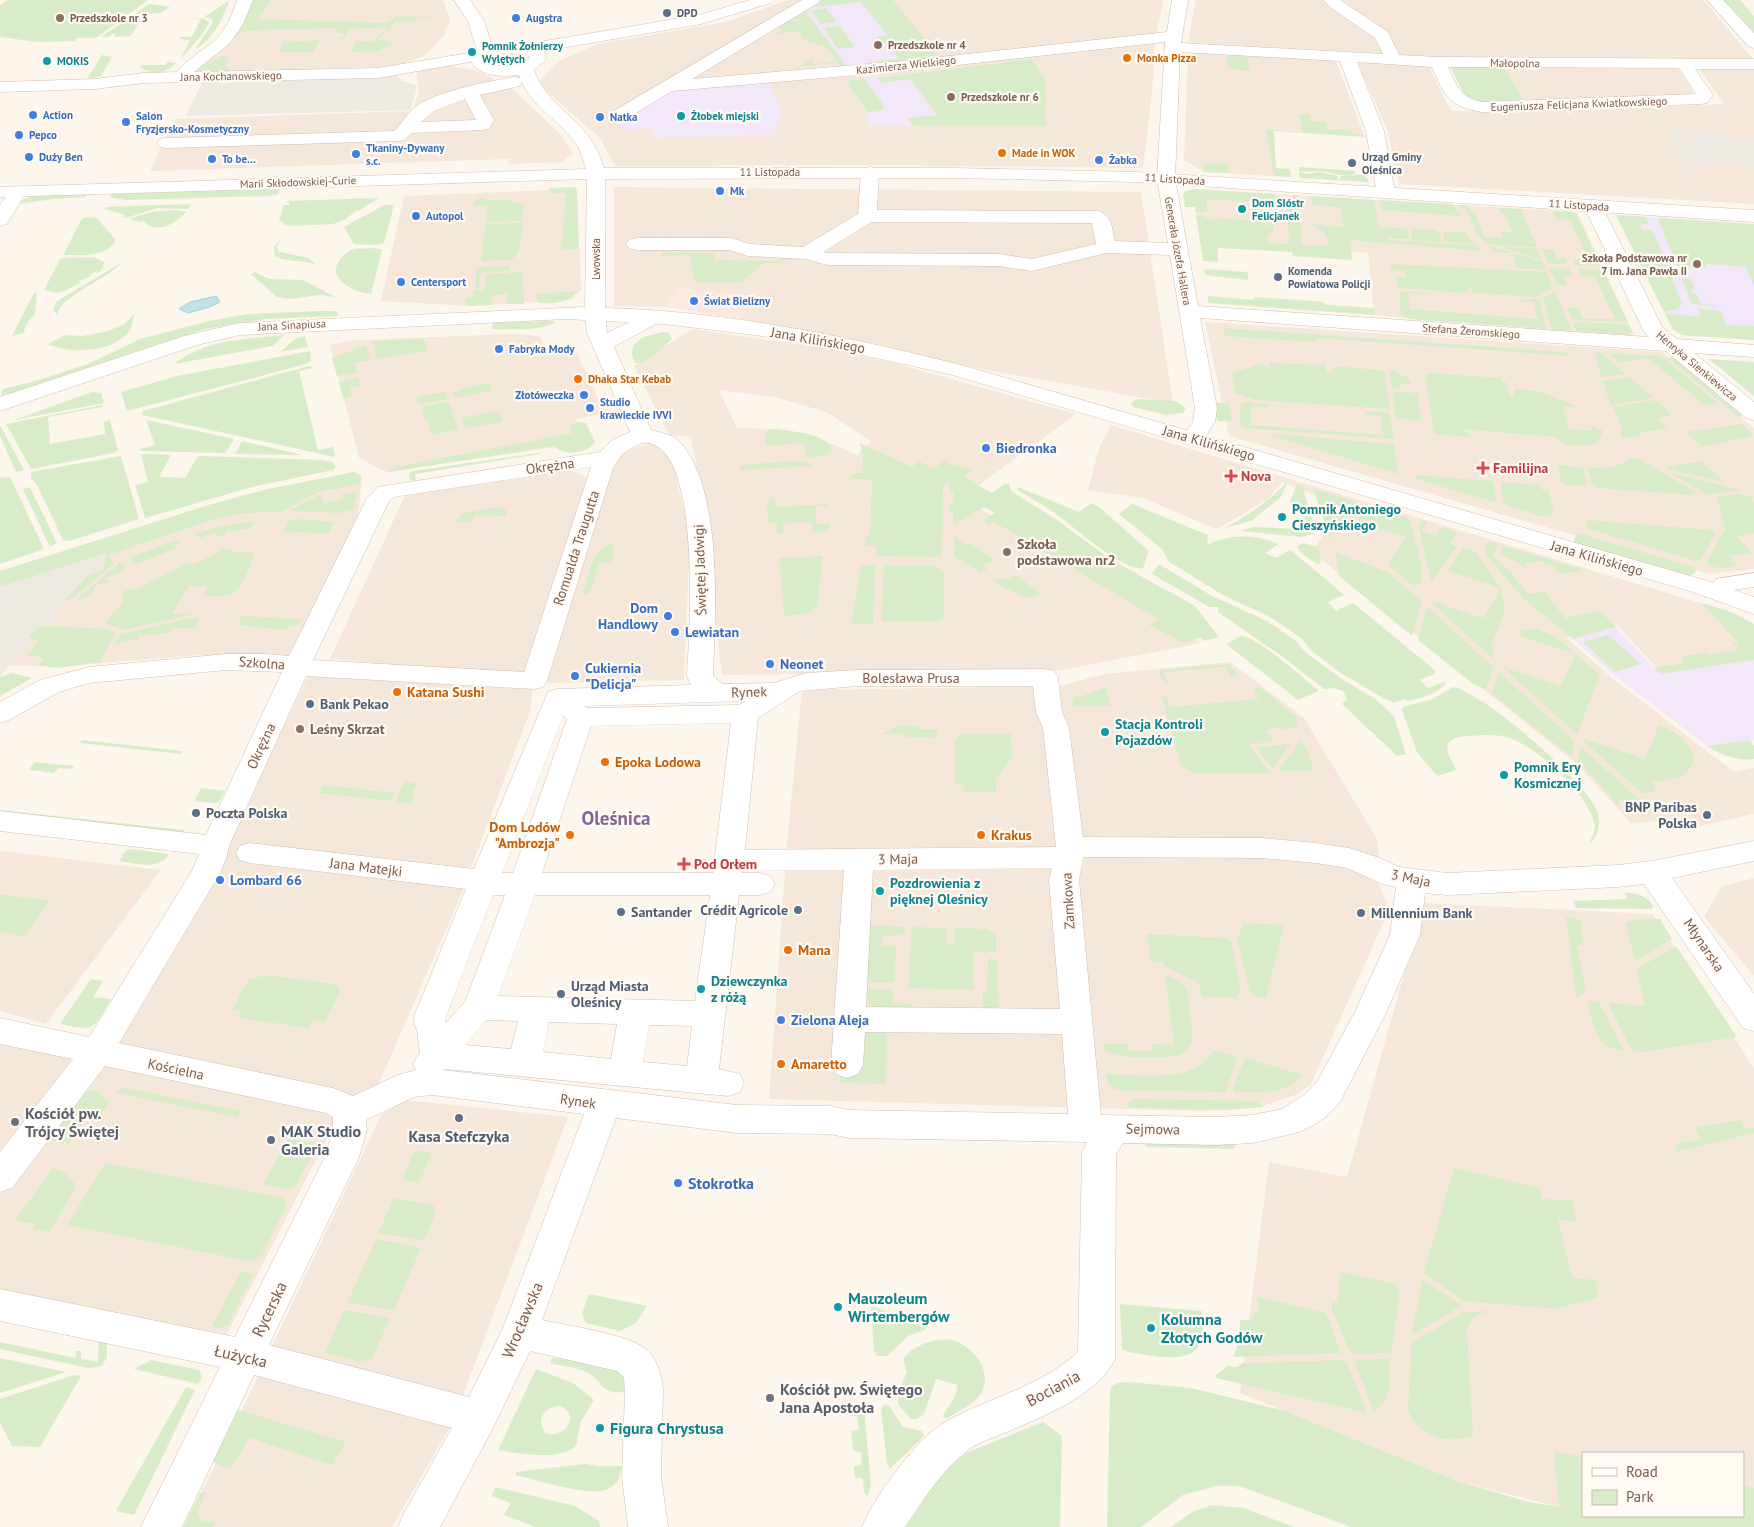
<svg xmlns="http://www.w3.org/2000/svg" width="1754" height="1527" font-family="'PT Sans',sans-serif">
	<style>
		.residential { fill: #f5e8da; fill-rule: evenodd }
		.commercial { fill: #fde8e0 }
		.industrial { fill: #efe9e4 }
		.education { fill: #f3e8fa }
		.green { fill: #d8ecc9; fill-rule: evenodd }
		.water { fill: #bfe3e8; stroke: #a5d3da }
		.lines { fill: none; stroke-linecap: round; stroke-linejoin: round }
		.street-casing { stroke: #d1beb0; stroke-width: 1 }
		.secondary-casing { stroke: #d6c0b0; stroke-width: 1 }
		.street { fill: #fff; fill-rule: evenodd }
		.secondary { fill: #fff; fill-rule: evenodd }
		.service-dot { fill: #5c6f8a; stroke: #fffaf3; stroke-width: 2 }
		.education-dot { fill: #8d6e63; stroke: #fffaf3; stroke-width: 2 }
		.shop-dot { fill: #3f7fe0; stroke: #fffaf3; stroke-width: 2 }
		.culture-dot { fill: #0f9aa8; stroke: #fffaf3; stroke-width: 2 }
		.food-dot { fill: #e8710a; stroke: #fffaf3; stroke-width: 2 }
		.health-dot { fill: #e0444e; stroke: #fffaf3; stroke-width: 2 }
		.worship-dot { fill: #6b7280; stroke: #fffaf3; stroke-width: 2 }
		.labels { text-anchor: middle; dominant-baseline: central; stroke-width: 4.5; stroke-linejoin: round; paint-order: stroke }
		.far-service-label { font-size: 11px; font-weight: bold; fill: #4e5e75; stroke: #fffaf3; text-anchor: start }
		.far-education-label { font-size: 11px; font-weight: bold; fill: #785e54; stroke: #fffaf3; text-anchor: start }
		.far-shop-label { font-size: 11px; font-weight: bold; fill: #366cbe; stroke: #fffaf3; text-anchor: start }
		.far-culture-label { font-size: 11px; font-weight: bold; fill: #0d838f; stroke: #fffaf3; text-anchor: start }
		.far-food-label { font-size: 11px; font-weight: bold; fill: #c56008; stroke: #fffaf3; text-anchor: start }
		.far-street-label { font-size: 11px; fill: #7a5c4d; stroke: #fffaf3 }
		.street-label { font-size: 14px; fill: #7a5c4d; stroke: #fffaf3 }
		.shop-label { font-size: 14px; font-weight: bold; fill: #366cbe; stroke: #fffaf3; text-anchor: start }
		.health-label { font-size: 14px; font-weight: bold; fill: #be3a42; stroke: #fffaf3; text-anchor: start }
		.culture-label { font-size: 14px; font-weight: bold; fill: #0d838f; stroke: #fffaf3; text-anchor: start }
		.education-label { font-size: 14px; font-weight: bold; fill: #785e54; stroke: #fffaf3; text-anchor: start }
		.food-label { font-size: 14px; font-weight: bold; fill: #c56008; stroke: #fffaf3; text-anchor: start }
		.service-label { font-size: 14px; font-weight: bold; fill: #4e5e75; stroke: #fffaf3; text-anchor: start }
		.near-worship-label { font-size: 16px; font-weight: bold; fill: #5b616d; stroke: #fffaf3; text-anchor: start }
		.near-service-label { font-size: 16px; font-weight: bold; fill: #4e5e75; stroke: #fffaf3; text-anchor: start }
		.near-shop-label { font-size: 16px; font-weight: bold; fill: #366cbe; stroke: #fffaf3; text-anchor: start }
		.near-culture-label { font-size: 16px; font-weight: bold; fill: #0d838f; stroke: #fffaf3; text-anchor: start }
		.near-street-label { font-size: 16px; fill: #7a5c4d; stroke: #fffaf3 }
		.district-label { font-size: 19px; font-weight: bold; fill: #846695; stroke: #fffaf3 }
	</style>
	<rect width="100%" height="100%" fill="#fdf6ec"/>
	<!-- residential -->
	<path class="residential" d="M253 0H443L450 19 444 35 426 55 395 67 208 72 200 64Z
		M788 0H1163L1155 44 1152 93 1143 168 866 165 615 166 600 138 537 83 559 61 597 44 725 22Z
		M1196 0H1704L1752 58 1702 59 1411 57 1188 42Z
		M1193 51 1333 60 1336 62 1341 74 1364 135 1267 129 1274 176 1204 172 1184 160 1188 53Z
		M1365 62 1429 67 1451 111 1514 112 1724 104 1700 70 1701 69H1754V204L1399 184 1387 129 1358 64Z
		M446 65 481 72 491 77 503 87 514 90 560 134 573 153 562 162 508 164 509 159 150 171 174 119 413 111 419 90 416 71Z
		M1504 67 1673 68 1678 69 1693 92 1688 96 1525 102Z
		M614 187 1141 192 1173 403 964 366 739 319 755 296 677 288 666 307 614 306Z
		M576 189 573 243 580 248 581 290 570 300 470 306 381 301 404 196Z
		M1192 189 1577 212 1634 335 1374 315 1368 253 1200 242Z
		M1205 322 1662 352 1754 428V569L1709 574 1229 436Z
		M692 329 819 347 894 363 1076 414 960 499 977 507 1201 643 1062 670 722 675 715 619 711 548 691 437 669 435 634 366ZM719 390 775 397 826 412 871 441 857 455 819 438 771 429 737 428Z
		M513 334 540 336 547 352 574 347 605 413 576 419 584 443 386 472 359 458 330 345 357 340Z
		M1111 425 1737 614 1754 624V657L1659 671 1617 625 1567 638 1612 678 1734 772 1754 768V814L1691 828 1681 817 1632 824 1578 765 1312 552 1342 506 1282 482 1268 499 1217 529 1142 498 1088 490 1099 448Z
		M653 444 671 454 690 537 684 680 550 683 544 679 609 476 624 449Z
		M564 469 579 473 590 481 525 676 330 659 405 495Z
		M362 477 358 516 296 661 201 655 54 667 10 665 74 589 105 576 108 555 296 489Z
		M1230 662 1304 718 1376 837 1380 860 1376 876 1389 910 1311 1084 1298 1094 1262 1106 1200 1111 769 1099 787 843 802 690 1059 686 1105 674Z
		M310 672 533 687 530 711 461 895 376 1090 345 1103 225 1338 0 1292V1194L109 1047 215 870Z
		M0 851 161 870 46 1024 0 1011Z
		M1754 878V976L1704 917 1722 886Z
		M1424 903 1653 914 1754 1068V1502H1743V1453H1583V1508L1568 1509 1457 1481 1240 1393 1269 1162 1347 1177Z
		M0 1039 71 1058 69 1079 0 1166Z
		M406 1100 568 1117 452 1424 392 1527H184L233 1429 381 1115Z"/>
	<!-- commercial -->
	<path class="commercial" d="M677 288 756 296 739 319 666 307Z"/>
	<!-- industrial -->
	<path class="industrial" d="M397 75 402 81 417 85 411 110 186 116 203 81Z
		M1668 130 1709 131 1736 138 1754 139V167L1686 164Z
		M109 552 105 576 74 589 0 677V587Z"/>
	<!-- education -->
	<path class="education" d="M825 0H893L940 57 844 67 803 13Z
		M1032 59 1046 81V126H869L868 113 846 81Z
		M769 84 781 107 779 123 776 124 774 135 654 138 653 128 624 129 618 126 624 120 665 93 676 90Z
		M1616 215 1754 224V340L1682 335 1673 329Z
		M1616 627 1660 674 1754 660V740L1707 746 1616 677 1573 639Z"/>
	<!-- green -->
	<path class="green" d="M8 0H148L96 38H77L75 41 37 42 0 37V5Z
		M230 0C222 18 214 40 195 49L213 23 212 19 204 17Z
		M251 0H272L257 19 389 23 395 16 449 18H418L415 22H396L378 40 395 42 379 51 351 52 356 41H374L389 27 351 29 348 31 336 53 345 33H335L336 28 241 31 239 35H233Z
		M819 0H893L940 57 871 64 869 62 899 58 887 43H882L877 37 887 35 861 2 807 8Z
		M1723 0H1740L1754 16V34Z
		M149 4 170 7 161 13 144 14 131 36 114 37 116 34H112L109 37H101Z
		M826 8 837 22 821 24 811 11Z
		M805 9 808 10 806 11 847 67 841 68 837 63 800 66 811 59 815 64 837 61 826 47 802 40 805 38 800 37 803 34 790 31 776 36 773 35 784 29 776 27 788 20 797 22 801 20 789 19Z
		M191 17 205 19 209 23 201 36 180 60 190 40 179 39 182 37H192L201 19Z
		M840 26 855 47 838 49 824 28Z
		M284 40 290 42 320 40 313 52H278Z
		M507 53 525 56V60C516 67 503 68 493 61L495 57Z
		M102 55 112 57 101 76 87 79Z
		M1227 55 1267 56V58H1248L1250 71 1238 70 1227 67Z
		M221 56 229 57 225 66 231 71 203 72 196 70 201 62 211 63Z
		M1032 59 1046 81V126H913L907 118 938 115 910 79 881 83 877 78Z
		M167 62 176 63C164 74 154 76 140 67L141 65H166Z
		M1457 66 1504 67 1525 102H1482L1466 98 1451 68Z
		M864 79 884 106 883 110 868 113 846 81Z
		M1299 114H1309L1311 121 1326 122 1327 129 1352 130 1353 134 1364 135 1365 137 1274 131 1276 168 1290 169 1291 177 1274 176 1266 129 1302 132Z
		M1216 163 1229 164 1228 173 1204 172 1203 164Z
		M1299 167 1355 171V174C1343 178 1332 172 1319 171 1311 171 1307 173 1299 171Z
		M1299 172 1307 174 1318 172 1338 176V179H1340L1341 176 1364 174 1369 182 1300 178Z
		M575 187 577 190 579 249 561 250 566 193H549V188Z
		M280 188 278 194 268 196 125 200 110 197 111 194Z
		M1194 189 1274 194 1278 199V205L1234 200H1207V212H1196L1195 207H1185L1183 195 1186 191Z
		M89 194 85 197 54 199 16 204C32 191 68 195 89 194Z
		M1293 195H1298L1302 245 1329 246C1328 233 1320 229 1309 224L1343 227 1341 208 1315 205 1312 204 1311 196 1375 200 1378 227 1404 228 1408 230 1409 239 1388 238V240L1476 245 1481 251 1350 240 1352 260 1293 256 1292 252 1218 248V262L1203 261 1196 215C1204 215 1208 219 1214 221 1233 227 1254 230 1273 224V231L1268 235V243L1289 244 1287 202 1293 199Z
		M379 198 358 211H356L346 219 333 224 292 226 286 225 279 220 284 205H289V202L285 201Z
		M485 198V200H506L524 204 522 221 486 222 488 206H473L475 199Z
		M1380 200 1452 204 1462 216 1381 210Z
		M191 204 188 209 157 208 126 218 123 216 125 215 105 209 106 207Z
		M384 205H394L384 243 375 245 354 244 344 227Z
		M1460 205H1468L1470 211 1475 213 1484 237H1503L1501 232H1512L1505 214H1501L1499 208 1521 209 1537 247 1493 245 1485 242 1476 231 1470 216Z
		M174 210 186 212C177 222 164 231 150 226 146 224 148 223 142 221L140 222 129 219 150 212Z
		M1553 211 1573 212 1577 215 1601 266 1575 265 1573 259H1588L1570 220 1556 219Z
		M1616 215 1646 217 1648 224 1640 225 1642 230H1653L1682 304 1678 309 1664 312Z
		M85 217 97 218 115 239V243C102 258 80 255 63 255L81 220Z
		M1211 218 1274 222C1257 230 1227 228 1211 218Z
		M1658 218 1754 224V285L1746 267 1706 264 1707 268 1677 266Z
		M523 223 519 250 512 260 481 261 485 224Z
		M1411 229 1436 230 1437 233H1440L1441 242 1412 240Z
		M1443 231 1464 232 1475 244 1445 242Z
		M281 239 277 247 279 252 309 258 316 265C303 259 287 263 275 256L274 247Z
		M1489 246 1543 262 1546 270 1517 268 1512 253 1494 252Z
		M1500 247 1537 248 1542 260Z
		M374 248 382 250 371 294C354 293 324 278 341 258 344 254 350 250 354 249 360 248 368 249 374 248Z
		M1542 249H1553L1557 258H1565L1567 264H1548Z
		M675 252 715 253 714 260 778 261 785 254H791L781 263H764L742 282 702 283 693 280 690 255 662 256V253Z
		M93 257 104 262 103 268 99 272 96 271 90 275 91 276 78 282 80 283C65 289 65 296 44 290L61 258Z
		M121 263C106 281 63 293 57 315L53 310 57 301Z
		M1395 264 1547 272 1553 288 1536 297 1473 293 1472 287H1467L1468 293 1398 288 1396 278 1406 277V272L1391 270 1390 266Z
		M509 266V271L481 272 479 288H475L477 267Z
		M1549 268 1570 269 1572 276H1564L1568 285H1557Z
		M1204 269 1248 272V280L1205 275Z
		M1578 269 1603 270 1628 322 1572 320 1567 308H1578L1583 319H1615L1595 277 1580 276Z
		M255 272 269 279 303 280 336 297 320 295 289 299 277 297 251 274Z
		M523 272 524 304H507V294L492 295 491 305 470 306 465 304 466 298H473L475 290H484L486 274Z
		M1682 279H1691L1695 289H1691L1693 294 1697 295 1700 303 1721 306 1692 304Z
		M577 291C570 303 549 305 537 302L536 294Z
		M1402 291 1427 293V295L1408 293 1410 309 1537 319 1534 302 1518 301V300L1535 299 1540 301 1546 329 1409 319 1401 315 1399 292Z
		M1555 291 1572 331 1552 330 1543 298Z
		M37 292 35 314 28 322 23 333 12 336 34 293Z
		M1208 296 1254 300 1255 297 1323 302 1327 305 1374 308V315L1208 303Z
		M1698 309 1721 311 1726 325 1754 326V340L1682 335 1673 329 1665 314 1700 316Z
		M318 311H335L338 313 337 316 266 319 205 329 2 396 1 394 3 389 39 380 88 364 140 339 209 321 248 314Z
		M134 314C133 322 132 329 126 335 108 353 69 354 48 344L65 335 83 336 108 331 124 324Z
		M556 321C546 332 508 329 492 329L493 323Z
		M1573 322 1628 324 1632 332 1627 335 1576 331Z
		M1223 328 1564 352 1572 356 1316 338V342L1225 336Z
		M663 332 669 333 672 339C663 347 648 364 635 363 624 341 645 336 663 332Z
		M284 335 273 346 174 364C205 339 247 339 284 335Z
		M305 336 308 347 280 352 295 339Z
		M422 339H424L428 350 377 359 374 341Z
		M366 345 371 360 355 363 357 373 337 376 332 358Z
		M310 351 311 361 306 364 127 411 121 392 177 376Z
		M1595 352H1600L1625 374 1601 377Z
		M1608 353 1662 356 1717 403 1704 405 1648 358 1619 363Z
		M1673 357 1678 361 1743 416 1738 417 1668 358Z
		M1709 359 1754 362V396Z
		M1263 363 1264 366 1269 367V363L1326 365V371H1333L1334 366 1380 370 1385 372 1390 409 1255 400 1235 393 1232 373Z
		M309 366 314 368 299 371 318 450 333 447 335 457 142 415 143 411Z
		M1392 370 1409 378 1411 384 1400 385V389L1392 388 1389 372Z
		M1429 373 1501 378 1502 382H1506L1510 397H1514V389L1539 391 1578 407H1563L1569 429 1592 431 1591 426 1602 430V436L1598 442 1588 446 1565 445 1556 437 1463 429 1471 437 1434 434 1425 375Z
		M358 377 361 386 350 388 352 397 343 398 339 382Z
		M1629 377 1653 398 1611 405 1602 381Z
		M486 384H490L491 391 456 398 453 397V393L465 388Z
		M92 392 101 393 104 403 14 420Z
		M443 392 447 393 448 399 421 404 418 403 416 399 420 396Z
		M1395 392 1418 393 1421 420 1417 421 1396 418 1392 393Z
		M1138 399 1176 401 1186 408 1183 413 1166 415 1133 407 1131 403Z
		M1656 400 1672 415 1657 418 1668 428 1639 433 1640 436 1621 438V428L1613 407Z
		M447 402 450 404 458 429 432 435 427 420H425L422 407Z
		M1245 402 1267 404V407L1251 406V425L1383 435 1381 416 1365 415V411L1388 413 1390 415 1394 439 1245 428 1241 426 1239 405Z
		M1214 403H1229L1232 420 1230 421H1217Z
		M102 405V407L48 417 50 444 105 434 104 422 110 420 118 450 114 453 31 469 6 424Z
		M498 411 502 420 501 422 467 428 464 426 461 418Z
		M146 420 234 439 225 453 142 451 139 449 155 445Z
		M581 422 586 423 595 442C588 454 563 456 554 446L388 472 395 467 573 433 570 424Z
		M1742 424 1754 436 1701 447 1686 432Z
		M0 425 24 470 16 472 0 436Z
		M776 429C792 432 824 432 832 449L827 455 807 458 804 443 766 446 764 434 769 430Z
		M1273 434 1394 444 1398 474 1272 436Z
		M242 441 302 455 235 454Z
		M860 443 912 467 919 461 933 469 945 460 953 465 973 470 964 477 992 493 1006 483 1009 484 1011 491 1057 520 1110 559 1195 606 1219 637 1205 641 1200 638 1184 643 1149 625 1158 619 994 522 989 525 983 520 995 513 985 507 953 525V512H949V506L954 502V491H950V484L947 482 943 485 942 557 876 556V546H864L866 536H870L872 480 853 479 849 477 856 473H862L863 459Z
		M538 453 540 454 415 474 416 481 410 480 409 474 413 471Z
		M141 454 171 455 159 477 185 478 198 456 323 460 332 462 336 466 333 470 252 487 145 518 135 485 148 482Z
		M121 456 139 519 69 541 63 540 37 485 31 478V472Z
		M1632 458H1638L1695 492 1693 495 1596 488 1593 486 1588 470 1590 468 1613 467Z
		M793 461 810 463 812 466 740 470V465Z
		M1701 461 1725 482 1666 469 1667 467Z
		M1561 465 1583 468 1587 484 1584 486 1565 485 1561 482 1558 466Z
		M354 472 361 476 360 484 319 492 282 511 239 514 215 519 109 555 114 564 70 600H64L89 575 104 570 106 553 0 587V571L215 503 264 490Z
		M1670 473 1742 490 1708 495Z
		M1415 475 1492 481 1494 483 1496 500 1494 502 1416 479Z
		M10 477 44 549 0 564V478Z
		M1288 481 1281 497 1251 521 1224 528C1248 516 1269 501 1288 481Z
		M1502 482 1540 485 1542 490H1548L1554 511 1550 516H1540L1506 505 1503 501 1501 483Z
		M1297 484 1302 486 1315 527 1309 525 1290 502Z
		M30 487 57 543 50 547 23 489Z
		M1018 487 1079 512 1092 503 1099 507 1149 551 1143 568C1122 572 1072 524 1053 512 1042 504 1029 497 1017 490Z
		M1313 489 1357 502 1330 538Z
		M357 493 353 510 340 513 289 511 321 494 324 503 343 499 342 494Z
		M1737 494 1751 496 1754 504V533L1736 536 1752 553 1729 556 1738 566C1727 567 1715 571 1706 563L1725 529 1717 497Z
		M774 498 776 507 828 504V506H816V524H829L831 527 824 531 812 532 811 522 783 524 784 533H777V523H768L767 507 769 506V499Z
		M1132 504 1208 535 1207 545C1228 534 1256 534 1278 544L1265 553 1277 558 1289 550 1292 551 1344 595 1328 602 1337 612 1339 609 1353 603 1436 671 1434 674 1420 680 1428 688 1444 682 1446 684C1434 695 1422 698 1407 701L1405 699 1394 703 1385 699 1339 672 1313 652 1301 638 1272 618 1221 594 1168 561 1163 550 1119 514Z
		M1367 505 1410 519C1413 533 1427 573 1419 585L1410 584 1388 564 1406 537 1357 522Z
		M498 507 506 510V516L475 515 472 522H456L460 515 465 513Z
		M304 519 334 522 329 532 323 534 302 532 283 533 289 520Z
		M1587 520 1712 530 1716 532 1700 561H1696L1586 528Z
		M255 521 250 529 226 531 224 536H218L215 532 201 538 194 534 227 525Z
		M1422 521 1427 523 1421 531 1436 536 1442 527 1457 532 1450 544 1457 546 1431 582 1419 527Z
		M1253 527 1298 529 1316 534 1301 537 1241 531Z
		M1577 533 1693 567 1696 571 1694 574 1688 575 1573 543Z
		M954 536 965 545 970 543 995 560 983 565 987 569 980 573 954 556Z
		M177 540 180 544 175 546V549L136 564 130 557Z
		M1488 541 1497 544 1493 556 1509 570 1528 594 1545 592 1565 618 1600 611 1616 627 1573 639 1523 598 1487 556 1485 547Z
		M1304 543 1318 547 1321 563 1318 564C1311 560 1300 554 1297 546Z
		M614 544 612 562 599 563 590 593 586 595 583 592C589 574 592 544 614 544Z
		M1503 546 1585 570 1560 574 1552 565H1546L1543 561 1525 563 1528 568 1500 554Z
		M222 548 230 549 233 552 253 553C254 562 250 567 246 575 233 599 229 596 203 596L208 587 189 586 172 613 194 614 124 630 105 624C111 614 118 609 124 599L122 597 124 591 138 588 188 563 194 564 216 554Z
		M1463 548 1476 552 1501 588 1505 610 1492 644 1493 659 1429 600 1483 618 1501 588 1448 571Z
		M1335 552 1388 572 1422 602 1412 636 1339 576Z
		M823 556 817 607 806 614 784 616 779 558Z
		M121 562 125 568 119 573 105 578 109 583 97 584C92 593 87 599 77 599Z
		M1159 564 1212 596 1267 621 1296 641 1304 651 1339 677 1375 699 1394 716 1406 754 1397 756 1342 704 1347 699 1343 691 1334 688 1324 689 1283 657 1218 612V607H1209L1152 574Z
		M861 565H875L873 624H851Z
		M884 566H935L944 572V617L934 622 881 621Z
		M1015 575 1041 593C1026 604 1008 589 994 581L1001 578 1005 580Z
		M1701 603 1726 610 1754 624V660L1660 674 1654 668 1682 663 1683 656 1706 652 1708 655 1727 651 1735 652 1738 647 1732 643 1738 642Z
		M1427 606 1493 667 1486 690 1472 683 1418 640Z
		M242 616 301 619 298 625H290L287 630 238 625Z
		M196 617 199 618 196 628H172L170 633 139 636 138 640 121 641 120 644H115L121 634Z
		M52 626 106 629 116 632 100 662 58 668 39 665 44 658 27 655 39 641 28 638 38 627Z
		M1538 629 1556 637 1600 675 1577 735 1503 667 1560 686 1576 654 1520 636 1522 630Z
		M1608 635 1641 664 1615 672 1583 642Z
		M1241 636C1258 637 1303 678 1319 691L1298 700 1226 644Z
		M1228 664 1237 673 1231 678 1226 667 1164 672 1168 683C1162 683 1160 677 1159 672L1162 670Z
		M1499 672 1575 741 1572 757 1492 694Z
		M12 673 32 678 0 696V677Z
		M1106 687 1111 706H1071L1074 696 1080 697Z
		M1260 687 1298 718 1294 719 1299 727 1282 730 1280 727 1267 730 1274 741 1249 745 1270 773H1194L1181 766 1162 698 1166 696 1170 707 1258 699 1254 688Z
		M1453 687C1484 693 1584 780 1596 809 1602 822 1599 836 1589 844 1591 838 1595 832 1595 826 1592 798 1536 745 1509 738 1496 734 1484 735 1471 736 1462 736 1452 737 1447 745L1448 753 1456 770 1437 776 1417 752 1402 710 1404 706 1431 700Z
		M1659 725C1677 731 1707 753 1686 773 1679 780 1661 780 1652 783L1658 791 1645 793 1640 791 1584 742 1585 739 1645 759Z
		M898 726H918V729H937V738L906 737V734H882Z
		M963 734H1011L1012 757 996 779V792H964L963 785H955V741L959 735Z
		M82 740 182 751 181 754 80 743Z
		M1750 740 1754 746V759C1737 761 1721 755 1707 746Z
		M1301 741 1306 748 1314 770 1277 771Z
		M1291 743 1273 769 1256 748Z
		M1581 747 1650 809V811L1636 814 1629 810 1632 804 1620 800 1618 806 1599 783 1577 761Z
		M34 762 74 766 72 769 58 768 54 773 29 770Z
		M405 781 417 784 412 794 414 796 411 803 395 802Z
		M323 785 395 793 391 801 318 793Z
		M201 788 225 791 218 803 194 801Z
		M0 810 184 830 185 832 184 835 0 814Z
		M130 849 169 854C159 871 135 863 119 861L126 850Z
		M1625 893C1635 892 1648 897 1653 906L1652 909 1576 908 1573 901 1627 899Z
		M0 894 50 901 24 936 0 932Z
		M1566 917 1580 919 1584 945H1577L1586 992 1576 998Z
		M1634 919H1660L1672 939 1635 961 1626 923Z
		M1244 923 1284 925 1266 998 1256 997 1250 990 1237 939Z
		M869 925 905 927 904 935 882 936V945L896 946 895 980 891 983 866 982Z
		M914 927 944 928 946 930V944H954V931L956 928 987 929 996 935V952H974V990L908 988 912 929Z
		M1147 934 1226 938 1231 942 1241 989 1236 998 1202 997 1200 986 1195 981 1164 966 1163 962H1151Z
		M1676 946 1737 1037 1643 1052 1632 1051 1608 1003 1645 1006 1637 969Z
		M991 958 997 960 999 1012 994 1014 983 1007V991H987L988 960Z
		M266 975 336 984 340 991 325 1022 313 1020 309 1028 238 1018 241 1011 232 1010 248 980Z
		M1165 975C1171 977 1181 980 1185 986 1189 991 1189 1002 1189 1008 1192 1030 1200 1053 1170 1057H1127L1105 1052 1104 1044H1128L1129 1051H1151V1044L1174 1045Z
		M91 979 103 981 93 997 111 999C94 1027 96 1033 62 1024L61 1022Z
		M866 989 891 990 894 993V1003L911 1004 916 1008C895 1009 866 1018 866 989Z
		M1588 1001 1599 1002 1624 1051C1595 1049 1592 1023 1588 1001Z
		M887 1027 886 1084 840 1083V1069L862 1031Z
		M1213 1050 1237 1057 1226 1092 1115 1090 1108 1084 1106 1074C1139 1074 1196 1085 1213 1050Z
		M1245 1058 1303 1075C1286 1095 1258 1092 1234 1092L1233 1088Z
		M123 1087 126 1088 241 1111 237 1117 116 1093Z
		M90 1090 98 1091 109 1103 98 1119 87 1117 69 1144 49 1140 82 1095Z
		M1133 1099 1256 1101 1263 1107 1225 1110 1135 1108 1126 1106Z
		M1741 1120 1747 1129 1754 1128V1133L1675 1152 1677 1143 1701 1140 1694 1128Z
		M289 1138 315 1143V1149L296 1186 287 1189 263 1184Z
		M1144 1138 1234 1139 1235 1147 1233 1149 1148 1147 1145 1145Z
		M414 1151 432 1153 419 1183 402 1180Z
		M105 1163 283 1198 287 1204 261 1258 249 1261 67 1225Z
		M53 1168 64 1172 76 1185 74 1191 49 1232 33 1229 35 1224 15 1220Z
		M1454 1168 1540 1188 1542 1199 1572 1200 1576 1221 1558 1220 1572 1278 1596 1280 1598 1297 1557 1309 1464 1301 1424 1273Z
		M394 1198 433 1205 436 1213 424 1240 378 1233Z
		M376 1239 421 1248 394 1310 347 1303Z
		M241 1271 253 1274 228 1325 222 1328 212 1326Z
		M1341 1272 1396 1284 1400 1293 1391 1353 1355 1354 1350 1352 1332 1310V1302L1337 1303Z
		M1422 1279 1460 1304V1307L1412 1335Z
		M589 1294 647 1306 636 1323 620 1331 586 1323 582 1314Z
		M1258 1297 1326 1313 1341 1353 1233 1357 1239 1342 1240 1320H1253V1314L1258 1313Z
		M1120 1304 1202 1311C1202 1318 1204 1327 1203 1334 1199 1369 1151 1355 1129 1352L1122 1349Z
		M873 1306 924 1326 926 1327 925 1330 908 1336 887 1356H877L874 1351 871 1309Z
		M344 1310 390 1318 372 1358 360 1362 325 1353Z
		M1489 1311C1478 1314 1471 1318 1467 1329L1473 1436C1446 1444 1421 1438 1408 1411L1411 1343 1464 1312Z
		M99 1337 107 1339V1357L102 1366 88 1368 0 1349V1342L76 1358V1351H81V1359L98 1362Z
		M936 1340C941 1340 947 1339 952 1340 973 1345 995 1373 980 1395 974 1404 958 1411 948 1418H944L943 1415 954 1399 958 1385 936 1379 924 1414 917 1419H911L899 1405 897 1395 907 1372 903 1359C912 1347 922 1344 936 1340Z
		M0 1358 66 1372 0 1393Z
		M552 1358C567 1359 611 1362 620 1373 625 1379 625 1385 625 1392 598 1395 603 1379 585 1371 574 1366 561 1367 550 1363Z
		M1390 1358C1389 1378 1393 1401 1374 1411L1354 1361Z
		M151 1360 199 1370 202 1377 198 1384 134 1369Z
		M1343 1360 1347 1363 1367 1413 1216 1378 1217 1374 1229 1365 1231 1367H1237L1243 1363Z
		M536 1369 573 1383 594 1400 581 1421 576 1446C560 1461 519 1454 498 1450ZM560 1406C582 1415 564 1440 545 1433L541 1424C540 1413 550 1406 560 1406Z
		M74 1375 81 1376 40 1447 12 1446 0 1422V1399Z
		M1130 1382 1191 1388 1285 1411 1457 1481 1529 1502 1559 1507 1554 1452 1583 1457V1516H1743V1486L1754 1488V1527H1351L1239 1486H1216L1183 1495 1141 1527H1107L1110 1391 1112 1386 1118 1383Z
		M186 1387 195 1390 134 1515 116 1511Z
		M885 1404 890 1407 903 1427 922 1431 924 1436 890 1469 887 1463 881 1409Z
		M864 1408 871 1483 868 1497 864 1493 863 1478H855L854 1466 862 1465 861 1452 853 1451 851 1431 859 1430 857 1416H850L849 1409Z
		M238 1410 346 1442 333 1465 249 1438 232 1466 226 1468 213 1462Z
		M1043 1422 1062 1436 1060 1527H906L942 1473 966 1453Z
		M585 1464 598 1466H622L618 1481C614 1485 611 1489 605 1490 587 1496 536 1480 516 1475V1472Z
		M495 1487 575 1506 599 1521 600 1527H536L504 1515 511 1503 492 1496Z
		M200 1493H206L197 1511 202 1521 215 1523 213 1527H183Z
		M1212 1505 1244 1508 1294 1527H1171L1194 1511Z"/>
	<!-- water -->
	<path class="water" d="M216 296 220 302 210 307 188 313 179 309 190 302Z"/>
	<g class="lines">
		<!-- street casing -->
		<g class="street-casing">
			<path id="street" d="M237 0H253L243 24 230 43 194 72 378 68 481 51 487 53 489 56 487 59 378 78 144 83 95 89 0 92V82L95 79 144 73 177 72C187 59 201 52 214 41 226 30 232 15 237 0Z
				M802 0H821L818 3 692 79 904 61 1167 32 1172 0H1188L1181 43 1383 54 1375 38 1334 10 1323 0H1340L1388 32 1399 55 1438 57 1754 59V69H1695L1713 95 1707 103 1701 104 1482 112C1449 107 1444 95 1432 67L1357 62 1384 131 1395 193 1392 197 1386 198 1380 197 1377 193 1366 131 1340 61 1180 52 1175 179 1198 306 1649 337 1643 330 1584 206 1586 202 1593 200 1600 202 1662 327 1677 339 1754 345V357L1694 353 1754 402V420L1746 418 1666 351 1200 318 1217 408 1215 422 1201 443 1193 445 1185 443 1182 438 1193 422 1195 408 1170 255 1106 253 1032 271 999 266 827 265 806 259 748 256 729 250H636L629 248 626 244 629 240 636 238H731L750 244 803 247 858 214 861 172 864 168 870 167 876 168 879 172 877 210 1097 211C1112 215 1112 228 1115 241L1168 243 1157 179 1165 42 904 71 672 91 624 120 618 121 612 120 609 116 612 112ZM1448 67 1679 68 1696 94 1482 102C1461 98 1456 85 1448 67ZM871 222 1092 223 1096 244 1032 259 999 254 828 253 823 252Z
				M1707 0H1723L1754 33V48L1748 46Z
				M514 77 520 78 522 82 520 86 480 95 494 120 489 129 483 130 412 133 404 140 398 141 166 148 160 147 157 143 160 139 166 138 394 131C402 124 406 115 414 108 435 91 487 82 514 77ZM465 99 476 120 421 122 434 111Z
				M18 186 24 187 27 191 7 224 0 226V205L12 187Z
				M595 307 602 309 605 313 607 333 648 313 655 311 662 313 665 317C662 322 623 341 614 347L651 430C659 432 674 435 679 441 724 489 715 614 713 676L723 684 774 683 806 673 858 670 1045 669 1054 671 1058 677 1062 712 1069 728 1083 837 1261 838 1316 843 1349 848 1380 858 1399 867 1447 873 1618 865 1652 861 1754 841V861L1672 878 1754 994V1031L1743 1028 1644 884 1618 887 1447 895 1425 893 1420 935 1386 1013 1341 1100 1328 1115 1314 1125 1299 1132 1253 1143 1216 1145 1123 1143 1116 1154 1115 1359C1097 1397 1039 1418 1002 1434 992 1438 980 1442 971 1448 943 1468 924 1499 905 1527H862C875 1496 917 1437 947 1421 990 1397 1040 1387 1078 1352L1082 1152 1087 1142 849 1138 830 1134 737 1133 616 1118 542 1320C568 1326 628 1334 646 1349 657 1358 661 1375 663 1388L661 1477 668 1527H628L622 1477 625 1394 624 1377 617 1371 530 1351 492 1430 440 1527H398L404 1513 452 1428 254 1375 182 1527H141L220 1367 0 1321V1289L235 1337 325 1157 333 1130V1117L326 1113 105 1066 12 1188 0 1192V1152L73 1059 0 1044V1018L89 1037 192 871 199 854 0 831V811L206 835 282 672 226 670 89 683 59 692 9 720 0 723V702L40 680 89 667 226 654H266L289 656 367 498 378 487 600 452 612 440 630 432 587 333 585 313 588 309ZM641 443C704 435 689 638 687 676L691 685 557 689 548 692 474 869 250 843 240 846 236 853 240 860 250 863 466 889 413 1019 417 1031 420 1053 413 1064 416 1070 398 1075 353 1096 333 1088 119 1043 220 873 227 856 229 846 306 676 534 689 543 687 547 681 613 468 623 453ZM591 467 524 672 313 660 389 501 394 497ZM858 686H1033L1036 712 1043 728 1056 847 745 850 758 718 800 691ZM746 701 739 705 587 708 584 706ZM563 716 567 719 513 873H502ZM731 723 713 873H542L591 726ZM1083 857 1261 858 1316 863 1347 868 1382 884 1396 887 1390 935 1355 1012 1317 1082 1304 1095 1282 1109 1253 1115 1216 1117 1101 1115 1079 880ZM1052 868 1049 880 1060 1009 866 1007 873 870ZM844 870 831 1065 836 1074 847 1078 858 1074 863 1065 865 1032 1062 1034 1068 1114 849 1110 830 1106 737 1105 443 1070 444 1069 728 1096 740 1092 744 1083 740 1074 719 1069 739 895H760L770 892 775 884 770 876 760 873H742V871ZM493 895H505L465 1002 446 1023 445 1019ZM535 895H710L695 1001 498 996ZM486 1020 518 1021 511 1049 465 1045ZM549 1022 617 1024 611 1059 543 1052ZM649 1025 692 1026 687 1066 643 1062ZM432 1095 584 1114 503 1328 469 1397 269 1345 359 1157 367 1130 366 1120 414 1097Z
				M1754 573V587L1733 590 1729 597 1720 600 1711 597 1708 592 1716 579Z"/>
		</g>
		<!-- secondary casing -->
		<g class="secondary-casing">
			<path id="secondary" d="M454 0H470L484 21 492 45 509 43 527 44 699 15 750 0H774L771 3 701 24 544 51 546 59 534 70C545 103 578 117 595 146 599 153 601 161 604 168H955L1136 172 1754 210V222L1136 182 955 178 605 179V308C725 311 846 336 961 365L1711 582 1754 597V614L1693 592 949 374 858 354 762 336 664 324 566 319 240 335 197 345 0 411V397L184 336 240 323 585 307 587 179 0 197V187L586 169C583 161 582 153 578 147 561 120 529 106 519 75 503 77 482 77 472 63L473 56 477 51 468 21ZM509 53 529 56 530 58C518 67 501 70 488 61L489 58 496 54Z"/>
		</g>
		<!-- street -->
		<use href="#street" class="street"/>
		<!-- secondary -->
		<use href="#secondary" class="secondary"/>
	</g>
	<!-- markers -->
	<g class="service-dot">
		<circle cx="667" cy="13" r="5"/>
		<circle cx="1352" cy="163" r="5"/>
		<circle cx="1278" cy="277" r="5"/>
		<circle cx="310" cy="704" r="5"/>
		<circle cx="196" cy="813" r="5"/>
		<circle cx="1707" cy="815" r="5"/>
		<circle cx="798" cy="910" r="5"/>
		<circle cx="621" cy="912" r="5"/>
		<circle cx="1361" cy="913" r="5"/>
		<circle cx="561" cy="994" r="5"/>
		<circle cx="459" cy="1118" r="5"/>
		<circle cx="271" cy="1140" r="5"/>
	</g>
	<g class="education-dot">
		<circle cx="60" cy="18" r="5"/>
		<circle cx="878" cy="45" r="5"/>
		<circle cx="951" cy="97" r="5"/>
		<circle cx="1697" cy="264" r="5"/>
		<circle cx="1007" cy="552" r="5"/>
		<circle cx="300" cy="729" r="5"/>
	</g>
	<g class="shop-dot">
		<circle cx="516" cy="18" r="5"/>
		<circle cx="33" cy="115" r="5"/>
		<circle cx="600" cy="117" r="5"/>
		<circle cx="126" cy="122" r="5"/>
		<circle cx="19" cy="135" r="5"/>
		<circle cx="356" cy="154" r="5"/>
		<circle cx="29" cy="157" r="5"/>
		<circle cx="212" cy="159" r="5"/>
		<circle cx="1099" cy="160" r="5"/>
		<circle cx="720" cy="191" r="5"/>
		<circle cx="416" cy="216" r="5"/>
		<circle cx="401" cy="282" r="5"/>
		<circle cx="694" cy="301" r="5"/>
		<circle cx="499" cy="349" r="5"/>
		<circle cx="584" cy="395" r="5"/>
		<circle cx="590" cy="408" r="5"/>
		<circle cx="986" cy="448" r="5"/>
		<circle cx="668" cy="616" r="5"/>
		<circle cx="675" cy="632" r="5"/>
		<circle cx="770" cy="664" r="5"/>
		<circle cx="575" cy="676" r="5"/>
		<circle cx="220" cy="880" r="5"/>
		<circle cx="781" cy="1020" r="5"/>
		<circle cx="678" cy="1183" r="5"/>
	</g>
	<g class="culture-dot">
		<circle cx="472" cy="52" r="5"/>
		<circle cx="47" cy="61" r="5"/>
		<circle cx="681" cy="116" r="5"/>
		<circle cx="1242" cy="209" r="5"/>
		<circle cx="1282" cy="517" r="5"/>
		<circle cx="1105" cy="732" r="5"/>
		<circle cx="1504" cy="775" r="5"/>
		<circle cx="880" cy="891" r="5"/>
		<circle cx="701" cy="989" r="5"/>
		<circle cx="838" cy="1307" r="5"/>
		<circle cx="1151" cy="1328" r="5"/>
		<circle cx="600" cy="1428" r="5"/>
	</g>
	<g class="food-dot">
		<circle cx="1127" cy="58" r="5"/>
		<circle cx="1002" cy="153" r="5"/>
		<circle cx="578" cy="379" r="5"/>
		<circle cx="397" cy="692" r="5"/>
		<circle cx="605" cy="762" r="5"/>
		<circle cx="570" cy="835" r="5"/>
		<circle cx="981" cy="835" r="5"/>
		<circle cx="788" cy="950" r="5"/>
		<circle cx="781" cy="1064" r="5"/>
	</g>
	<g class="health-dot">
		<path d="M1480.5 460.5h5v5h5v5h-5v5h-5v-5h-5v-5h5z"/>
		<path d="M1228.5 468.5h5v5h5v5h-5v5h-5v-5h-5v-5h5z"/>
		<path d="M681.5 856.5h5v5h5v5h-5v5h-5v-5h-5v-5h5z"/>
	</g>
	<g class="worship-dot">
		<circle cx="15" cy="1122" r="5"/>
		<circle cx="770" cy="1398" r="5"/>
	</g>
	<g class="labels">
		<!-- far-service labels -->
		<g class="far-service-label">
			<text x="677" y="13">DPD</text>
			<text x="1362" y="157">Urząd Gminy<tspan x="1362" dy="13">Oleśnica</tspan></text>
			<text x="1288" y="271">Komenda<tspan x="1288" dy="13">Powiatowa Policji</tspan></text>
		</g>
		<!-- far-education labels -->
		<g class="far-education-label">
			<text x="70" y="18">Przedszkole nr 3</text>
			<text x="888" y="45">Przedszkole nr 4</text>
			<text x="961" y="97">Przedszkole nr 6</text>
			<text x="1687" y="258" text-anchor="end">Szkoła Podstawowa nr<tspan x="1687" dy="13">7 im. Jana Pawła II</tspan></text>
		</g>
		<!-- far-shop labels -->
		<g class="far-shop-label">
			<text x="526" y="18">Augstra</text>
			<text x="43" y="115">Action</text>
			<text x="136" y="116">Salon<tspan x="136" dy="13">Fryzjersko-Kosmetyczny</tspan></text>
			<text x="610" y="117">Natka</text>
			<text x="29" y="135">Pepco</text>
			<text x="366" y="148">Tkaniny-Dywany<tspan x="366" dy="13">s.c.</tspan></text>
			<text x="39" y="157">Duży Ben</text>
			<text x="222" y="159">To be…</text>
			<text x="1109" y="160">Żabka</text>
			<text x="730" y="191">Mk</text>
			<text x="426" y="216">Autopol</text>
			<text x="411" y="282">Centersport</text>
			<text x="704" y="301">Świat Bielizny</text>
			<text x="509" y="349">Fabryka Mody</text>
			<text x="574" y="395" text-anchor="end">Złotóweczka</text>
			<text x="600" y="402">Studio<tspan x="600" dy="13">krawieckie IVVI</tspan></text>
		</g>
		<!-- far-culture labels -->
		<g class="far-culture-label">
			<text x="482" y="46">Pomnik Żołnierzy<tspan x="482" dy="13">Wylętych</tspan></text>
			<text x="57" y="61">MOKIS</text>
			<text x="691" y="116">Żłobek miejski</text>
			<text x="1252" y="203">Dom SIóstr<tspan x="1252" dy="13">Felicjanek</tspan></text>
		</g>
		<!-- far-food labels -->
		<g class="far-food-label">
			<text x="1137" y="58">Monka Pizza</text>
			<text x="1012" y="153">Made in WOK</text>
			<text x="588" y="379">Dhaka Star Kebab</text>
		</g>
		<!-- far-street labels -->
		<g class="far-street-label">
			<text transform="translate(1515 63) rotate(1)">Małopolna</text>
			<text transform="translate(906 65) rotate(-6)">Kazimierza Wielkiego</text>
			<text transform="translate(231 76) rotate(-1)">Jana Kochanowskiego</text>
			<text transform="translate(1579 104) rotate(-2)">Eugeniusza Felicjana Kwiatkowskiego</text>
			<text x="770" y="172">11 Listopada</text>
			<text transform="translate(1175 179) rotate(4)">11 Listopada</text>
			<text transform="translate(298 182) rotate(-2)">Marii Skłodowskiej-Curie</text>
			<text transform="translate(1579 205) rotate(4)">11 Listopada</text>
			<text transform="translate(1178 251) rotate(80)">Generała Józefa Hallera</text>
			<text transform="translate(596 259) rotate(-90)">Lwowska</text>
			<text transform="translate(292 325) rotate(-3)">Jana Sinapiusa</text>
			<text transform="translate(1471 331) rotate(4)">Stefana Żeromskiego</text>
			<text transform="translate(1697 366) rotate(40)">Henryka Sienkiewicza</text>
		</g>
		<!-- street labels -->
		<g class="street-label">
			<text transform="translate(818 340) rotate(10)">Jana Kilińskiego</text>
			<text transform="translate(1209 443) rotate(16)">Jana Kilińskiego</text>
			<text transform="translate(550 466) rotate(-8)">Okrężna</text>
			<text transform="translate(576 548) rotate(-72)">Romualda Traugutta</text>
			<text transform="translate(1597 558) rotate(16)">Jana Kilińskiego</text>
			<text transform="translate(700 570) rotate(-92)">Świętej Jadwigi</text>
			<text transform="translate(262 663) rotate(4)">Szkolna</text>
			<text x="911" y="678">Bolesława Prusa</text>
			<text transform="translate(749 692) rotate(-2)">Rynek</text>
			<text transform="translate(261 746) rotate(-65)">Okrężna</text>
			<text transform="translate(898 859) rotate(-1)">3 Maja</text>
			<text transform="translate(366 867) rotate(7)">Jana Matejki</text>
			<text transform="translate(1411 878) rotate(12)">3 Maja</text>
			<text transform="translate(1068 901) rotate(-93)">Zamkowa</text>
			<text transform="translate(1704 945) rotate(56)">Młynarska</text>
			<text transform="translate(176 1069) rotate(12)">Kościelna</text>
			<text transform="translate(578 1101) rotate(8)">Rynek</text>
			<text transform="translate(1153 1129) rotate(1)">Sejmowa</text>
		</g>
		<!-- shop labels -->
		<g class="shop-label">
			<text x="996" y="448">Biedronka</text>
			<text x="658" y="608" text-anchor="end">Dom<tspan x="658" dy="16">Handlowy</tspan></text>
			<text x="685" y="632">Lewiatan</text>
			<text x="780" y="664">Neonet</text>
			<text x="585" y="668">Cukiernia<tspan x="585" dy="16">"Delicja"</tspan></text>
			<text x="230" y="880">Lombard 66</text>
			<text x="791" y="1020">Zielona Aleja</text>
		</g>
		<!-- health labels -->
		<g class="health-label">
			<text x="1493" y="468">Familijna</text>
			<text x="1241" y="476">Nova</text>
			<text x="694" y="864">Pod Orłem</text>
		</g>
		<!-- culture labels -->
		<g class="culture-label">
			<text x="1292" y="509">Pomnik Antoniego<tspan x="1292" dy="16">Cieszyńskiego</tspan></text>
			<text x="1115" y="724">Stacja Kontroli<tspan x="1115" dy="16">Pojazdów</tspan></text>
			<text x="1514" y="767">Pomnik Ery<tspan x="1514" dy="16">Kosmicznej</tspan></text>
			<text x="890" y="883">Pozdrowienia z<tspan x="890" dy="16">pięknej Oleśnicy</tspan></text>
			<text x="711" y="981">Dziewczynka<tspan x="711" dy="16">z różą</tspan></text>
		</g>
		<!-- education labels -->
		<g class="education-label">
			<text x="1017" y="544">Szkoła<tspan x="1017" dy="16">podstawowa nr2</tspan></text>
			<text x="310" y="729">Leśny Skrzat</text>
		</g>
		<!-- food labels -->
		<g class="food-label">
			<text x="407" y="692">Katana Sushi</text>
			<text x="615" y="762">Epoka Lodowa</text>
			<text x="560" y="827" text-anchor="end">Dom Lodów<tspan x="560" dy="16">"Ambrozja"</tspan></text>
			<text x="991" y="835">Krakus</text>
			<text x="798" y="950">Mana</text>
			<text x="791" y="1064">Amaretto</text>
		</g>
		<!-- service labels -->
		<g class="service-label">
			<text x="320" y="704">Bank Pekao</text>
			<text x="1697" y="807" text-anchor="end">BNP Paribas<tspan x="1697" dy="16">Polska</tspan></text>
			<text x="206" y="813">Poczta Polska</text>
			<text x="788" y="910" text-anchor="end">Crédit Agricole</text>
			<text x="631" y="912">Santander</text>
			<text x="1371" y="913">Millennium Bank</text>
			<text x="571" y="986">Urząd Miasta<tspan x="571" dy="16">Oleśnicy</tspan></text>
		</g>
		<!-- near-worship labels -->
		<g class="near-worship-label">
			<text x="25" y="1113">Kościół pw.<tspan x="25" dy="18">Trójcy Świętej</tspan></text>
			<text x="780" y="1389">Kościół pw. Świętego<tspan x="780" dy="18">Jana Apostoła</tspan></text>
		</g>
		<!-- near-service labels -->
		<g class="near-service-label">
			<text x="281" y="1131">MAK Studio<tspan x="281" dy="18">Galeria</tspan></text>
			<text x="459" y="1136" text-anchor="middle">Kasa Stefczyka</text>
		</g>
		<!-- near-shop labels -->
		<g class="near-shop-label">
			<text x="688" y="1183">Stokrotka</text>
		</g>
		<!-- near-culture labels -->
		<g class="near-culture-label">
			<text x="848" y="1298">Mauzoleum<tspan x="848" dy="18">Wirtembergów</tspan></text>
			<text x="1161" y="1319">Kolumna<tspan x="1161" dy="18">Złotych Godów</tspan></text>
			<text x="610" y="1428">Figura Chrystusa</text>
		</g>
		<!-- near-street labels -->
		<g class="near-street-label">
			<text transform="translate(269 1309) rotate(-64)">Rycerska</text>
			<text transform="translate(522 1320) rotate(-67)">Wrocławska</text>
			<text transform="translate(241 1356) rotate(13)">Łużycka</text>
			<text transform="translate(1053 1388) rotate(-28)">Bociania</text>
		</g>
		<!-- district labels -->
		<g class="district-label">
			<text x="616" y="818">Oleśnica</text>
		</g>
	</g>
	<!-- legend -->
	<rect x="1582" y="1452" width="162" height="65" fill="#fffaf3" stroke="#cabbb1"/>
	<rect x="1592" y="1468" width="25" height="8" fill="#ffffff" stroke="#cabbb1"/>
	<text x="1626" y="1477" font-size="15" fill="#7a5c4d">Road</text>
	<rect x="1592" y="1490" width="25" height="15" fill="#d8ecc9" stroke="#cabbb1"/>
	<text x="1626" y="1502" font-size="15" fill="#7a5c4d">Park</text>
</svg>
